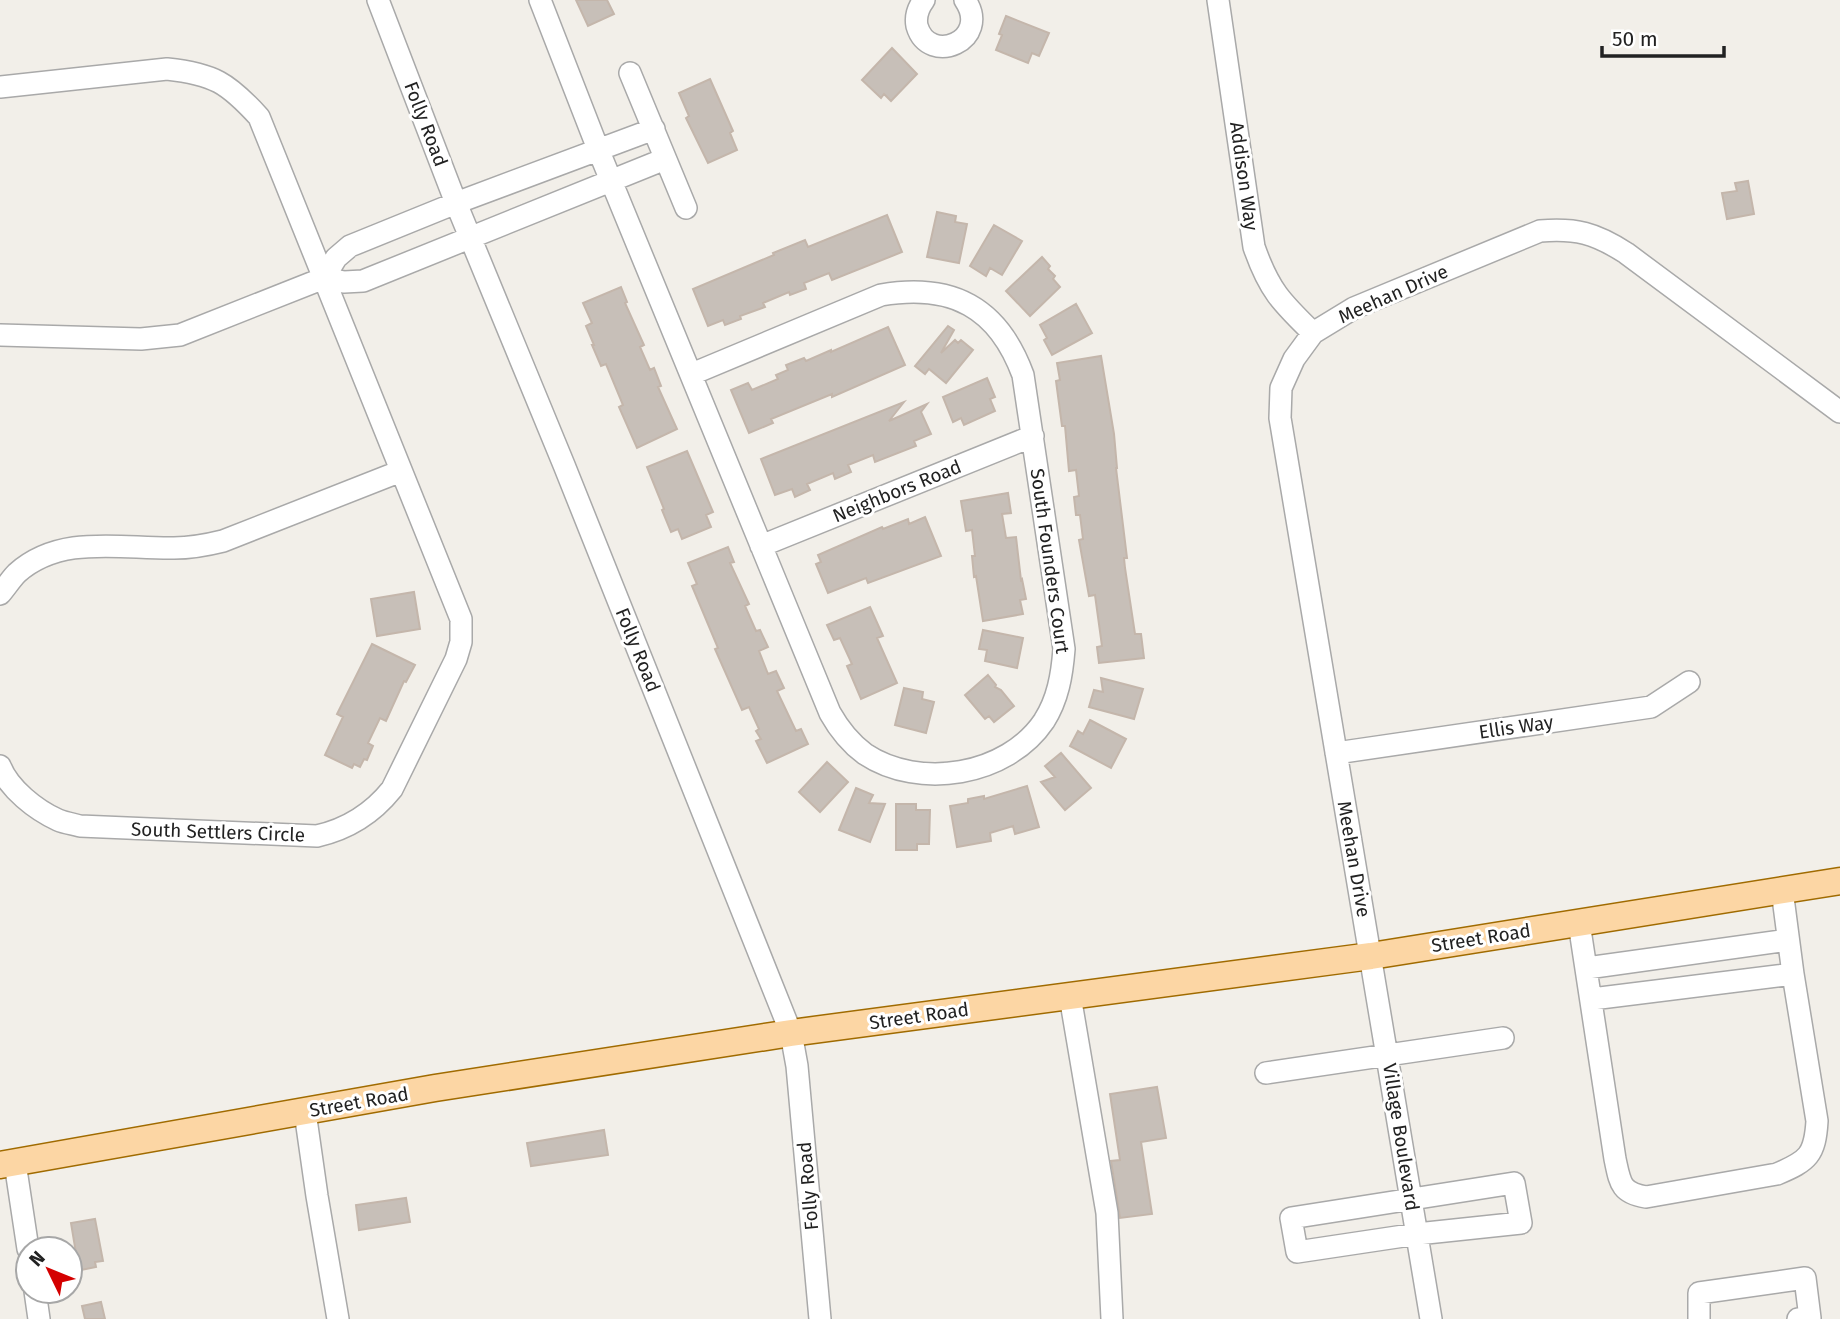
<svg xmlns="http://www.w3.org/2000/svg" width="1840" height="1319" font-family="'Fira Sans',sans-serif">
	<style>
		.building { fill: #c7bfb8; stroke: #c4b6ab; stroke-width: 2 }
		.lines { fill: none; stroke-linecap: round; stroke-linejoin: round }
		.minor-casing { stroke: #a9a9a9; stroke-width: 24 }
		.major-casing { stroke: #a06b00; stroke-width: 29 }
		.minor { stroke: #fff; stroke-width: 21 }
		.major { stroke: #fcd6a4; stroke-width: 26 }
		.labels { text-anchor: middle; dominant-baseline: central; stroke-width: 6; stroke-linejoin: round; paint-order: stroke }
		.street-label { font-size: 19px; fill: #222; stroke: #fff }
	</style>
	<rect width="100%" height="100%" fill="#f2efe9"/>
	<!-- building -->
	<path class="building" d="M576 0H607L614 14 588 26Z
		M1006 16 1049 33 1039 56 1032 53 1028 63 996 50 1002 35 999 34Z
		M892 48 917 74 891 101 884 94 881 98 862 80Z
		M710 79 733 131 730 133 737 150 708 163 686 118 689 116 679 93Z
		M1748 181 1754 214 1727 219 1722 193 1737 191 1735 183Z
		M937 212 956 216 955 222 967 224 959 263 927 257Z
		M887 215 902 252 832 280 829 273 804 283 806 289 790 295 789 292 763 303 765 307 740 316 741 319 725 325 723 320 708 326 693 289 774 255 773 253 805 240 808 247Z
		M994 225 1022 241 1002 275 990 268 986 276 970 266Z
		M1042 257 1050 266 1048 269 1055 276 1053 279 1060 287 1030 316 1006 291Z
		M621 287 627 302 625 303 644 345 640 347 650 370 654 368 661 386 658 387 677 429 637 448 619 407 623 405 606 364 601 366 592 345H594L586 326 592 323 583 303Z
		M1076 304 1092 333 1052 355 1044 340 1047 338 1040 325Z
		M948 326 954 330 941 353 955 340 958 343 961 340 973 350 946 383 929 369 925 374 915 366Z
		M888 327 905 365 832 397V394L771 419 773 423 749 433 731 390 748 383 752 390 778 379 776 375 788 370 786 365 804 358 806 361 831 350V352Z
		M1101 356 1114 434 1117 468H1116L1127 558H1124L1125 568 1135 634H1141L1144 658 1099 663 1097 647 1102 646 1095 595 1089 596 1079 540 1083 539 1080 515H1076L1074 497 1079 496 1076 470 1069 471 1065 426H1062L1056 381 1060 380 1057 363Z
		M987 378 995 397 990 399 995 411 964 425 961 418 953 422 943 397Z
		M904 402 889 421 927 404 921 412 931 434 914 441 916 446 875 462 873 455 848 465 851 472 835 479 833 473 807 484 810 490 795 497 792 489 775 495 761 459Z
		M687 451 713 512 706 515 711 527 682 539 678 529 671 532 662 510 664 509 647 467Z
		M1008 493 1011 513 1002 514 1006 538 1016 537 1021 580 1022 579 1026 599 1020 600 1023 614 983 621 976 576 974 577 972 556H975L972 530 966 531 961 501Z
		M925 517 941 556 868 583 866 578 828 593 816 564 821 562 818 555 882 527 883 529 908 519 909 524Z
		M728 547 734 562 730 563 749 604 745 606 756 631 760 630 768 647 759 651 768 674 776 671 784 688 777 691 796 731 801 729 808 744 767 763 756 741 761 739 756 731 759 729 749 707 742 710 715 649 718 648 692 586 697 584 688 563Z
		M414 592 420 629 377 636 371 599Z
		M870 607 883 636 877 638 897 683 861 699 847 666 852 664 840 638 834 640 827 625Z
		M983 630 1023 638 1017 668 985 661 987 650 979 649Z
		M372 644 415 665 406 682 404 681 386 721 380 718 368 743 373 746 367 760 364 759 360 767 354 764 352 768 325 755 343 717 337 714Z
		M988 675 996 685 995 687 1001 690 1014 706 994 722 989 716 985 719 965 695Z
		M1101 678 1143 689 1134 719 1089 707 1094 690 1103 692Z
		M904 688 923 692 922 699 934 702 926 733 895 725Z
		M1090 720 1126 739 1111 768 1070 746 1078 731 1083 734Z
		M1061 753 1091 788 1065 810 1041 782 1055 777 1045 766Z
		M827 762 848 782 820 812 799 792Z
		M1027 786 1039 827 1015 834 1013 826 990 833 991 841 957 847 950 806 968 803V799L984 796V799Z
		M856 788 873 795 869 803 885 804 870 842 839 830Z
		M896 804H916V810H930L929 844H917V850H896Z
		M1157 1087 1166 1138 1141 1142 1152 1214 1120 1218 1111 1161 1120 1160 1110 1094Z
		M604 1130 608 1155 531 1166 527 1143Z
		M406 1198 410 1222 359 1230 356 1205Z
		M95 1219 103 1261 95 1262 96 1267 76 1271 73 1253H76L71 1223Z
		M101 1302 105 1319H85L82 1306Z"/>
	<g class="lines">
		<!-- minor casing -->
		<g class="minor-casing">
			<path id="minor" d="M378 0 456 203 564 465 791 1033 797 1066 820 1319
				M540 0 598 149 830 713C839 729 850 743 865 754 919 790 1007 776 1044 721 1058 699 1062 675 1064 649L1023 375C998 307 952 283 881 295L692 374
				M924 0C918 8 915 16 917 26 929 67 992 40 965 0
				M1218 0 1254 247C1269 290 1281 302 1313 333
				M630 73 686 208
				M0 87 167 69C214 74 228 83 259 117L461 619V642L456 659 392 789C372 814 348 829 317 836L80 826C73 824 65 823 58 820 36 810 9 789 0 766
				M324 278 336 258 350 246 456 203 654 129
				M0 335 141 339 180 335 324 278 344 282 363 281 665 159
				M761 546 1033 436
				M0 594C6 587 11 579 17 573 61 534 121 549 174 548 191 548 207 545 223 541L401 471
				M1336 753 1651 707 1689 682
				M1579 923 1615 1159C1620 1182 1620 1193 1646 1197L1777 1174C1808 1161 1815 1155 1817 1121L1793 974
				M1587 968 1788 940
				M1070 996 1107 1213 1112 1319
				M1592 999 1793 974 1782 890
				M1266 1073 1503 1038
				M305 1112 317 1196 338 1319
				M15 1163 28 1249
				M1514 1183 1521 1223 1417 1234 1297 1252 1291 1218Z
				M35 1291 39 1319
				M1431 1319 1280 418 1281 388 1294 359 1313 333 1354 308 1540 231C1576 228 1595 233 1626 253L1840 412
				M1699 1319V1293L1805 1278 1810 1318 1798 1319"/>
		</g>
		<!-- major casing -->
		<g class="major-casing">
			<path id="major" d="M0 1165 435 1088 791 1033 1371 956 1840 881"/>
		</g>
		<!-- minor -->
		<use href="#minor" class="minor"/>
		<!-- major -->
		<use href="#major" class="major"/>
	</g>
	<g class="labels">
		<!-- street labels -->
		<g class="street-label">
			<text transform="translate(426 124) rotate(69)">Folly Road</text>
			<text transform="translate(1244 176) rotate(82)">Addison Way</text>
			<text transform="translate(1393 294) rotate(-24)">Meehan Drive</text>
			<text transform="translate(897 491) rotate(-22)">Neighbors Road</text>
			<text transform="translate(1050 561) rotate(82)">South Founders Court</text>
			<text transform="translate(638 650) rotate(68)">Folly Road</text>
			<text transform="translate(1516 727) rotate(-8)">Ellis Way</text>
			<text transform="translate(218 832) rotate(2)">South Settlers Circle</text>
			<text transform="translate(1354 859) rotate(80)">Meehan Drive</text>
			<text transform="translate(1481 938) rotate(-9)">Street Road</text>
			<text transform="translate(919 1016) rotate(-8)">Street Road</text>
			<text transform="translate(359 1102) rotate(-10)">Street Road</text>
			<text transform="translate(1401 1137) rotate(81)">Village Boulevard</text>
			<text transform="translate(808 1186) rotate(-95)">Folly Road</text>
		</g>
	</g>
	<!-- north arrow -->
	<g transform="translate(49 1270) rotate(313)"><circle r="33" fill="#ffffff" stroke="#a7a7a7" stroke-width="2"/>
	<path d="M0-5L12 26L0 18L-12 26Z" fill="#d40000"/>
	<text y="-10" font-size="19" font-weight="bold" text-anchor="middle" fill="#222222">N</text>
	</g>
	<!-- scale -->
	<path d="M1602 46v10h122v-10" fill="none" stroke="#222222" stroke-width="3.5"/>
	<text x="1612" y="46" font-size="21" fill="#222222" stroke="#ffffff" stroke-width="5" paint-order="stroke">50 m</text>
</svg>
